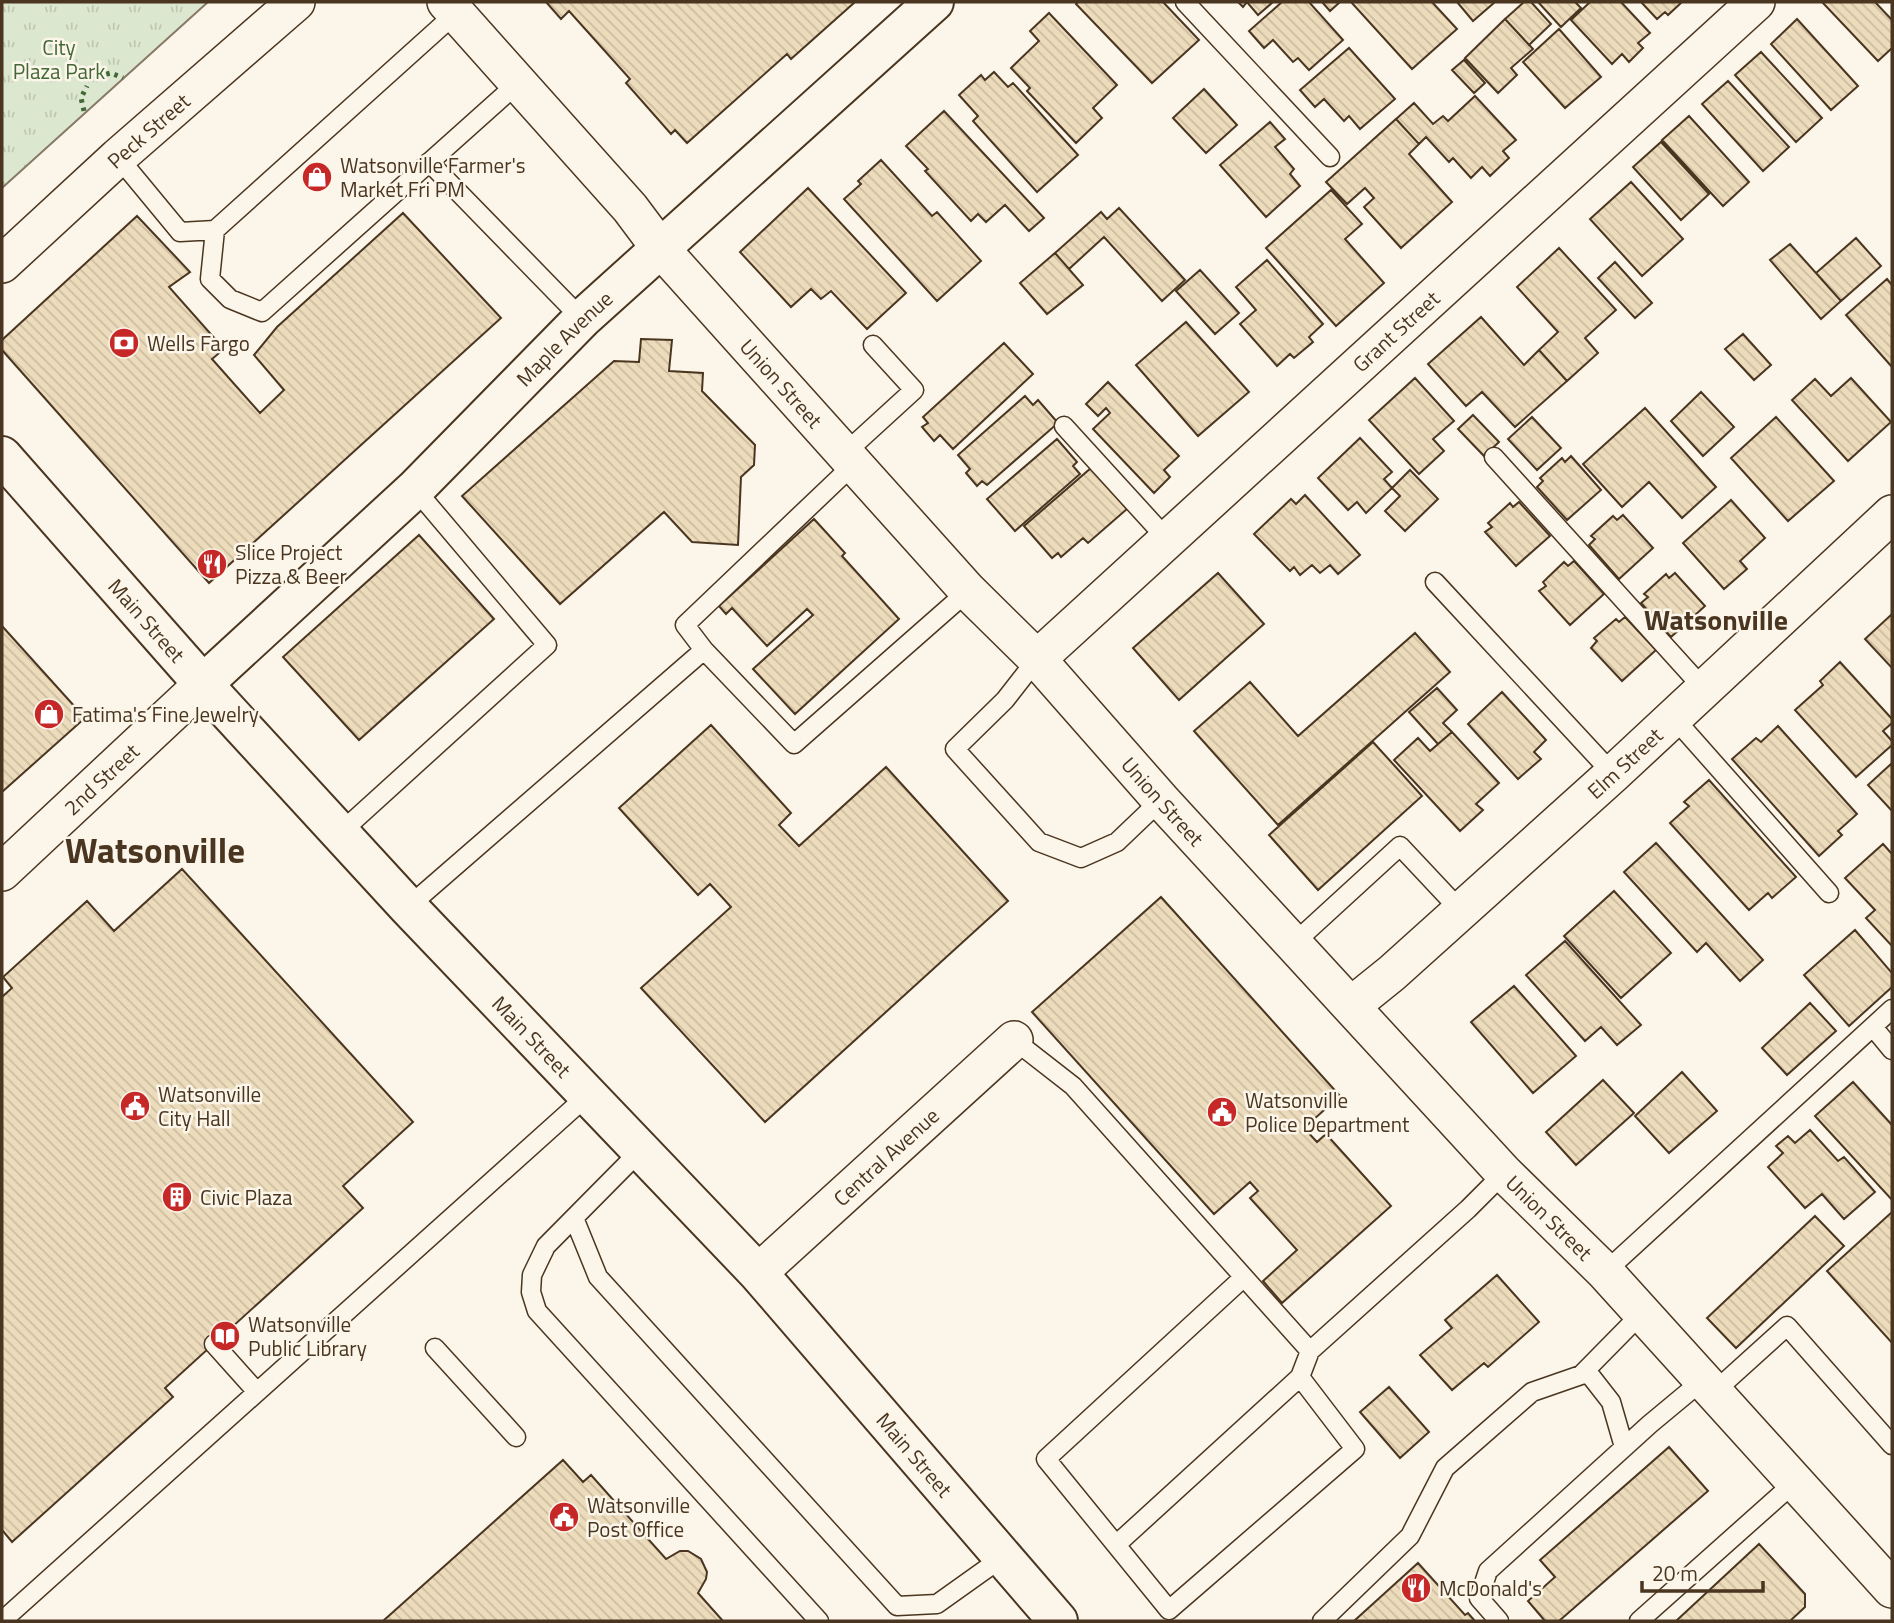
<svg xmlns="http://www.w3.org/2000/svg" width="1894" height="1623" font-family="'Titillium Web',sans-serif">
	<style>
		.park { fill: url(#park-tufts); stroke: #887966; stroke-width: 2 }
		.building { fill: url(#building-back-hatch); stroke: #4a3520; stroke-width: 2 }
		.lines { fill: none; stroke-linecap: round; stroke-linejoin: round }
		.service-casing { stroke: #4a3520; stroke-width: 21 }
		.minor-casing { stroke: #4a3520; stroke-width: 40 }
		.tertiary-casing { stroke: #4a3520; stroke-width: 42 }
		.primary-casing { stroke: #4a3520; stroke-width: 42 }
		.service { stroke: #fbf6e9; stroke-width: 18 }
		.minor { stroke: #fbf6e9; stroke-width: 37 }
		.tertiary { stroke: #fbf6e9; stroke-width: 38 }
		.primary { stroke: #fbf6e9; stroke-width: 38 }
		.hedge { stroke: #436837; stroke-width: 5; stroke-dasharray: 3.5 5; stroke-linecap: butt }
		.labels { text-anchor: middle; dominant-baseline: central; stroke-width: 5; stroke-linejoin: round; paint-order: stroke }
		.park-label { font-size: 21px; fill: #436837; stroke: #fbf6e9 }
		.street-label { font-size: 21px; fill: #4a3520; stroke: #fbf6e9 }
		.poi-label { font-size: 21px; fill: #4a3520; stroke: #fbf6e9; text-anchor: start }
		.district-label { font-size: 28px; font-weight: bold; fill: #4a3520; stroke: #fbf6e9 }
		.town-label { font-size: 35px; font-weight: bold; fill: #4a3520; stroke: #fbf6e9 }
	</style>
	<defs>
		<pattern id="park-tufts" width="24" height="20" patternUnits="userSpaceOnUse" patternTransform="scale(1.75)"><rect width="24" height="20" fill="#dce7d0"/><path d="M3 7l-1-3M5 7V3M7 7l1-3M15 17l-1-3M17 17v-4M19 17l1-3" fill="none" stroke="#bec7b2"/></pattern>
		<pattern id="building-back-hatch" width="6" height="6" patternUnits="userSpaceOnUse" patternTransform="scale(1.75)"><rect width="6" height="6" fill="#ecdcbc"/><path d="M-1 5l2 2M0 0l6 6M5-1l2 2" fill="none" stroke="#ccbda1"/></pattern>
	</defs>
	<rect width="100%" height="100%" fill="#fbf6e9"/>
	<!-- park -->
	<path class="park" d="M2 2H208L2 188Z"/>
	<!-- building -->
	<path class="building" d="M546 2H855L791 59 787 54 687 143 675 130 671 134 626 83 630 79 569 11 561 19Z
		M1078 2H1163L1199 40 1152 83 1076 4Z
		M1238 2H1273L1258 15 1247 2 1243 7Z
		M1282 2H1309L1343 40 1309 70 1298 58 1293 62 1273 40 1264 48 1249 31Z
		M1322 2H1340L1330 11Z
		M1351 2H1432L1457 29 1412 69Z
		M1457 2H1495L1473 21Z
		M1524 2H1531L1551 24 1529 45 1505 19Z
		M1538 2H1575L1581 8 1561 27Z
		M1590 2H1621L1650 33 1638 43 1643 48 1629 62 1622 54 1612 64 1571 20Z
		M1641 2H1682L1668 15 1665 12 1657 19Z
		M1822 2H1875L1892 20V48L1878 61Z
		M1049 13 1117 85 1093 108 1102 118 1076 143 1027 91 1030 88 1011 68 1039 41 1030 31Z
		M1505 19 1533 49 1511 68 1517 75 1498 93 1465 58Z
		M1797 19 1858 86 1831 110 1771 44Z
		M1559 29 1601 77 1565 108 1523 62Z
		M1349 48 1395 99 1360 129 1349 116 1344 121 1324 99 1315 107 1300 90Z
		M1761 52 1822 118 1796 142 1735 75Z
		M1464 60 1485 83 1474 93 1452 70Z
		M994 72 1008 87 1013 83 1078 155 1037 192 973 121 978 116 959 95 981 75 985 80Z
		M1728 81 1789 147 1763 171 1702 104Z
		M1204 89 1237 125 1206 153 1173 118Z
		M1475 96 1516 140 1503 151 1509 158 1490 176 1482 167 1471 178 1453 158 1449 162 1426 137 1419 144 1396 119 1414 103 1433 124 1443 116 1448 121Z
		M944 111 1044 218 1029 231 1005 205 986 222 978 214 971 221 925 171 928 169 906 146Z
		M1689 116 1749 182 1723 206 1662 140Z
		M1396 119 1419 144 1409 154 1452 202 1401 248 1364 207 1374 198 1365 188 1347 204 1326 182Z
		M1270 122 1285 139 1275 147 1294 169 1290 174 1300 186 1266 217 1220 165Z
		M1661 142 1709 194 1681 220 1633 167Z
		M881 160 932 216 937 212 981 261 937 301 844 199 861 184 858 181Z
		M1631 182 1683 239 1642 276 1590 219Z
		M808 188 906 293 867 329 831 291 821 299 811 289 791 307 740 252Z
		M1331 190 1362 224 1345 239 1384 283 1336 326 1266 248Z
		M1119 208 1185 280 1162 301 1104 237 1069 269 1055 253 1101 212 1107 219Z
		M403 213 501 318 209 583 2 350V340L137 216 190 272 169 287 224 349 212 359 260 413 284 390 254 355 277 327Z
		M1856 238 1881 266 1841 301 1816 273Z
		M1790 244 1841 301 1821 319 1770 260Z
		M1559 248 1616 310 1585 338 1598 353 1567 381 1539 350 1558 332 1517 287Z
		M1055 253 1083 285 1047 314 1020 283Z
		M1267 260 1323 324 1309 337 1313 342 1294 358 1290 354 1277 366 1240 324 1256 310 1236 287Z
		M1615 262 1652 303 1635 318 1598 278Z
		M1200 270 1239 313 1215 334 1176 291Z
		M1887 279 1892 285V367L1846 315Z
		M1481 317 1524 365 1539 350 1567 381 1515 427 1482 392 1466 406 1428 364Z
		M1186 322 1249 392 1198 436 1136 365Z
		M1743 334 1771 365 1754 380 1725 349Z
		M641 339 672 340 669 371 703 373 702 391 755 445 754 465 741 477 738 545 692 542 664 512 560 604 462 496 614 361 639 362Z
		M1004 343 1033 374 953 449 940 435 934 441 922 427 928 423 923 417Z
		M1415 378 1454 421 1433 439 1444 451 1419 474 1369 420Z
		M1851 378 1891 422 1848 461 1792 400 1815 379 1831 396Z
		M1108 382 1179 456 1164 470 1170 477 1154 493 1093 429 1110 413 1106 408 1098 416 1086 404Z
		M1701 392 1734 427 1703 456 1671 421Z
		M1025 396 1033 405 1038 400 1058 423 987 485 982 481 977 486 966 473 970 469 958 455Z
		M1645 408 1716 487 1682 518 1649 482 1622 507 1583 464Z
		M1473 415 1499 442 1484 456 1458 429Z
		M1532 417 1561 448 1537 470 1508 439Z
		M1776 417 1834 481 1788 521 1731 458Z
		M1360 438 1392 472 1384 479 1392 488 1366 513 1357 502 1348 510 1318 478Z
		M1057 439 1077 462 1073 466 1080 474 1015 531 987 499Z
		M1571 456 1601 490 1567 520 1537 487 1543 481 1540 478 1562 458 1565 462Z
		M1091 468 1127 509 1088 543 1083 538 1061 557 1058 553 1052 558 1024 526Z
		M1410 470 1438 499 1405 531 1385 511 1400 496 1392 488Z
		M1305 495 1360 555 1338 574 1330 565 1320 573 1312 565 1300 575 1294 567 1290 571 1254 534 1291 499 1296 504Z
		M1731 500 1765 538 1740 561 1747 569 1724 589 1683 543Z
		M1519 502 1550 536 1516 566 1485 532 1492 527 1488 523 1510 503 1513 507Z
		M1623 515 1653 548 1619 579 1589 545 1595 539 1591 536 1613 516 1617 520Z
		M814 519 845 553 842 556 899 619 795 714 753 669 813 615 807 609 767 646 732 608 726 614 719 606Z
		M419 535 494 619 359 740 283 657Z
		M1574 561 1604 594 1570 625 1539 591 1546 586 1543 582 1564 562 1568 566Z
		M1218 573 1264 624 1179 700 1133 648Z
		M1675 573 1705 606 1671 637 1641 603 1648 597 1644 594 1666 574 1669 578Z
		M1892 614V668L1865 639Z
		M1625 617 1656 650 1622 681 1591 648 1597 641 1594 638 1616 619 1619 622Z
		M2 626 85 718 2 792Z
		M1415 633 1450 672 1278 825 1194 731 1250 682 1298 736Z
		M1840 662 1892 719V723L1883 731 1892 741V745L1856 777 1795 710 1823 685 1820 681Z
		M1437 688 1457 710 1443 723 1452 732 1438 744 1409 712Z
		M1502 692 1546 740 1534 752 1541 759 1518 779 1468 724Z
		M711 725 791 813 779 825 799 846 886 767 1008 901 765 1122 641 988 731 907 710 884 698 895 619 808Z
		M1778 726 1857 814 1838 831 1842 835 1819 856 1732 759 1756 738 1761 742Z
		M1452 732 1499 783 1476 804 1483 810 1460 831 1394 760 1418 738 1430 751Z
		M1373 742 1422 796 1318 890 1269 835Z
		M1892 763V811L1868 785Z
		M1709 780 1796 877 1772 898 1768 893 1749 910 1670 823 1689 806 1684 802Z
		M1656 843 1763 960 1740 981 1706 943 1697 952 1624 872Z
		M1883 844 1892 854V946L1866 918 1875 910 1845 878Z
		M182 869 413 1122 343 1186 363 1208 165 1388 173 1397 12 1542 2 1530V997L12 988 3 977 87 901 114 931Z
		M1614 891 1671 953 1621 998 1564 936Z
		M1161 897 1340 1096 1304 1128 1317 1142 1326 1134 1391 1206 1282 1303 1263 1281 1297 1250 1250 1198 1258 1191 1250 1182 1214 1214 1032 1012Z
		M1855 930 1892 973V987L1849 1026 1804 975Z
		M1565 941 1641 1025 1617 1045 1601 1027 1585 1041 1526 975Z
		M1514 986 1576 1056 1533 1093 1471 1022Z
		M1810 1003 1836 1031 1787 1075 1762 1048Z
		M1682 1072 1717 1111 1669 1153 1635 1116Z
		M1603 1080 1634 1113 1576 1165 1546 1132Z
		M1853 1082 1892 1125V1200L1815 1116Z
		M1810 1130 1838 1161 1844 1157 1875 1192 1844 1219 1822 1194 1805 1208 1768 1167 1783 1153 1776 1146 1788 1136 1795 1143Z
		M1892 1212V1343L1827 1271Z
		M1815 1216 1844 1246 1736 1348 1707 1318Z
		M1497 1275 1539 1322 1488 1367 1484 1363 1452 1390 1420 1355 1452 1328 1445 1320Z
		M1389 1387 1429 1432 1400 1458 1360 1412Z
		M1669 1447 1708 1491 1559 1621H1545L1528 1601 1555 1577 1540 1560Z
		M563 1460 583 1482 591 1475 666 1559 680 1551H688L701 1559 707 1572 706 1579 698 1593 723 1621H383Z
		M1759 1544 1805 1594V1607L1790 1621H1676Z
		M1418 1563 1465 1615 1468 1613 1475 1621H1354Z"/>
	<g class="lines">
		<!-- service casing -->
		<g class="service-casing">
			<path id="service" d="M1185 2 1330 157
				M118 157 180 232 215 230 456 13
				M429 162 582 319
				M215 230 210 279 230 299 262 312 518 83
				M1064 426 1167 539
				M844 454 914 390 873 345
				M1494 457 1704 689
				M853 465 685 625 704 650 794 744 968 591
				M1435 582 1613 774
				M1037 659 1005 700 955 749 1039 842 1081 858 1117 842 1161 800
				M1674 718 1829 893
				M340 833 547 645 415 489
				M408 907 704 650
				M1293 944 1400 846 1461 911
				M1873 1027 1892 1050
				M1014 1040 1073 1086 1310 1351 1468 1209 1504 1173
				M641 1150 546 1246 532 1275 531 1292 537 1311 819 1621
				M574 1218 598 1277 897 1606 937 1604 1003 1557
				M1605 1272 1892 1009
				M1244 1277 1046 1459 1169 1610 1355 1449 1300 1377
				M214 1344 257 1392
				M435 1348 516 1437
				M1586 1370 1611 1402 1624 1447
				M1714 1392 1787 1326 1892 1445
				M1117 1544 1300 1377 1310 1351
				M2 1621 588 1095
				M1322 1621 1410 1536 1445 1468 1532 1392 1581 1375 1642 1313
				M1499 1621 1479 1598 1488 1571 1650 1424 1703 1380
				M1639 1621 1795 1482"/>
		</g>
		<!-- minor casing -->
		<g class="minor-casing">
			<g id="minor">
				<path id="s1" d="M446 2 630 208 660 248 968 591 1037 659 1161 800 1504 1173 1605 1272 1892 1589"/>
				<path id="s2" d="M2 264 118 157 296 2"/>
				<path id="s3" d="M1037 659 1756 2"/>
				<path id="s4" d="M2 872 203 684"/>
				<path id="s5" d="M1351 1006 1392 973 1613 774 1892 514"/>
				<path id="s6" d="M758 1273 1014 1040"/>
			</g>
		</g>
		<!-- tertiary casing -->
		<g class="tertiary-casing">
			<g id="tertiary">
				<path id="s7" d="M203 684 415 489 582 319 934 2"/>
			</g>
		</g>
		<!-- primary casing -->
		<g class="primary-casing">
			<g id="primary">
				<path id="s8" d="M2 456 203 684 408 907 758 1273 1058 1621"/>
			</g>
		</g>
		<!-- service -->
		<use href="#service" class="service"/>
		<!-- minor -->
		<use href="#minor" class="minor"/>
		<!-- tertiary -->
		<use href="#tertiary" class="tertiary"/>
		<!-- primary -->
		<use href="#primary" class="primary"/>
		<!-- hedge -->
		<path class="hedge" d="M98 76 111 73 123 78
			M84 111 81 98 87 86"/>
	</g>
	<!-- icons -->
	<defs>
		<g id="shop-disc" transform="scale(1.575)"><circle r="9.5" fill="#c62828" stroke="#fbf6e9"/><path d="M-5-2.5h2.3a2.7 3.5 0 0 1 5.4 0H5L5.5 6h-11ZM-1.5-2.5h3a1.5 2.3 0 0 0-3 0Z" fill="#fff"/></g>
		<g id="bank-disc" transform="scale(1.575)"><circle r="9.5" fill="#c62828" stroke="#fbf6e9"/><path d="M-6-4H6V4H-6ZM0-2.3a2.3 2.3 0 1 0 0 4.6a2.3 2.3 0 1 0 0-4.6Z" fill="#fff"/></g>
		<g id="restaurant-disc" transform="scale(1.575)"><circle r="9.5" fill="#c62828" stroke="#fbf6e9"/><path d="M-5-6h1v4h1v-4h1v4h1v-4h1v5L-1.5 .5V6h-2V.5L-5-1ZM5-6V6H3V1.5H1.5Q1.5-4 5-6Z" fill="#fff"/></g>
		<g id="civic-disc" transform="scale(1.575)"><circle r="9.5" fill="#c62828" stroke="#fbf6e9"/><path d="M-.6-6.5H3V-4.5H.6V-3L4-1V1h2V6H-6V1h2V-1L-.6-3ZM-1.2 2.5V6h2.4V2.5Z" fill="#fff"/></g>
		<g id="building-disc" transform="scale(1.575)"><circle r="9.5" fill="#c62828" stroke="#fbf6e9"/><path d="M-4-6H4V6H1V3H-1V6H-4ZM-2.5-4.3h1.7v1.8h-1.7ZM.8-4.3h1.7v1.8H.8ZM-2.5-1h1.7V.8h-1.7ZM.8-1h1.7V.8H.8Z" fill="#fff"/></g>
		<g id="library-disc" transform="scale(1.575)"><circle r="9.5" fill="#c62828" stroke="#fbf6e9"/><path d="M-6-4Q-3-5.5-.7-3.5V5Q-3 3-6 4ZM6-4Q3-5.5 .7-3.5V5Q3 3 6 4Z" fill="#fff"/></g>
	</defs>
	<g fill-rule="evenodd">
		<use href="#shop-disc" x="317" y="177"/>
		<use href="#bank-disc" x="124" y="343"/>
		<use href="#restaurant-disc" x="212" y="564"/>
		<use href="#shop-disc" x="49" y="714"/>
		<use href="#civic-disc" x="135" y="1106"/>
		<use href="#civic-disc" x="1222" y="1112"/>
		<use href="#building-disc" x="177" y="1197"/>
		<use href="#library-disc" x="225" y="1336"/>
		<use href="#civic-disc" x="564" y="1517"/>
		<use href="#restaurant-disc" x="1416" y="1588"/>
	</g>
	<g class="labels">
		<!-- park labels -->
		<g class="park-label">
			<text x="59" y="47">City<tspan x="59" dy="24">Plaza Park</tspan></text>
		</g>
		<!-- street labels -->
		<g class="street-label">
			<text stroke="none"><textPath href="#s2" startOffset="198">Peck Street</textPath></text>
			<text stroke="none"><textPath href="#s3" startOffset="486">Grant Street</textPath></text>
			<text stroke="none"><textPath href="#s7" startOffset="500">Maple Avenue</textPath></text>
			<text stroke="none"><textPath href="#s1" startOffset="508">Union Street</textPath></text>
			<text stroke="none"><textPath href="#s8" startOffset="219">Main Street</textPath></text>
			<text stroke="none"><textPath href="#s5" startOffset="366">Elm Street</textPath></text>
			<text stroke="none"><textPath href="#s4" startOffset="136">2nd Street</textPath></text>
			<text stroke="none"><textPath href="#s1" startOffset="1074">Union Street</textPath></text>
			<text stroke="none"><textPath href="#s8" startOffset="786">Main Street</textPath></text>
			<text stroke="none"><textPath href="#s6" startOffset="173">Central Avenue</textPath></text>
			<text stroke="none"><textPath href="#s1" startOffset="1642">Union Street</textPath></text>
			<text stroke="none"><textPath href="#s8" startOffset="1353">Main Street</textPath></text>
		</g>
		<!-- poi labels -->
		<g class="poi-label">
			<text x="340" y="165">Watsonville Farmer's<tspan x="340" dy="24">Market Fri PM</tspan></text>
			<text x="147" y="343">Wells Fargo</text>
			<text x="235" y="552">Slice Project<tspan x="235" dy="24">Pizza &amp; Beer</tspan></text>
			<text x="72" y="714">Fatima's Fine Jewelry</text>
			<text x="158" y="1094">Watsonville<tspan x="158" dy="24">City Hall</tspan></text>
			<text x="1245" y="1100">Watsonville<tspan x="1245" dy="24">Police Department</tspan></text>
			<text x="200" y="1197">Civic Plaza</text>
			<text x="248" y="1324">Watsonville<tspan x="248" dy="24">Public Library</tspan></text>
			<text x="587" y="1505">Watsonville<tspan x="587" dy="24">Post Office</tspan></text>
			<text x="1439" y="1588">McDonald's</text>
		</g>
		<!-- district labels -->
		<g class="district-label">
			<text x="1716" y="619">Watsonville</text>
		</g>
		<!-- town labels -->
		<g class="town-label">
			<text x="155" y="850">Watsonville</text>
		</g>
	</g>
	<!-- border -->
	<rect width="1894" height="1623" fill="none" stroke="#4a3520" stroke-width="7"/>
	<!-- scale -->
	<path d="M1642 1581v10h121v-10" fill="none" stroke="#4a3520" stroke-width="3.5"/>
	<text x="1652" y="1581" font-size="21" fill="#4a3520" stroke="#fbf6e9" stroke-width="5" paint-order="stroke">20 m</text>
</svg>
